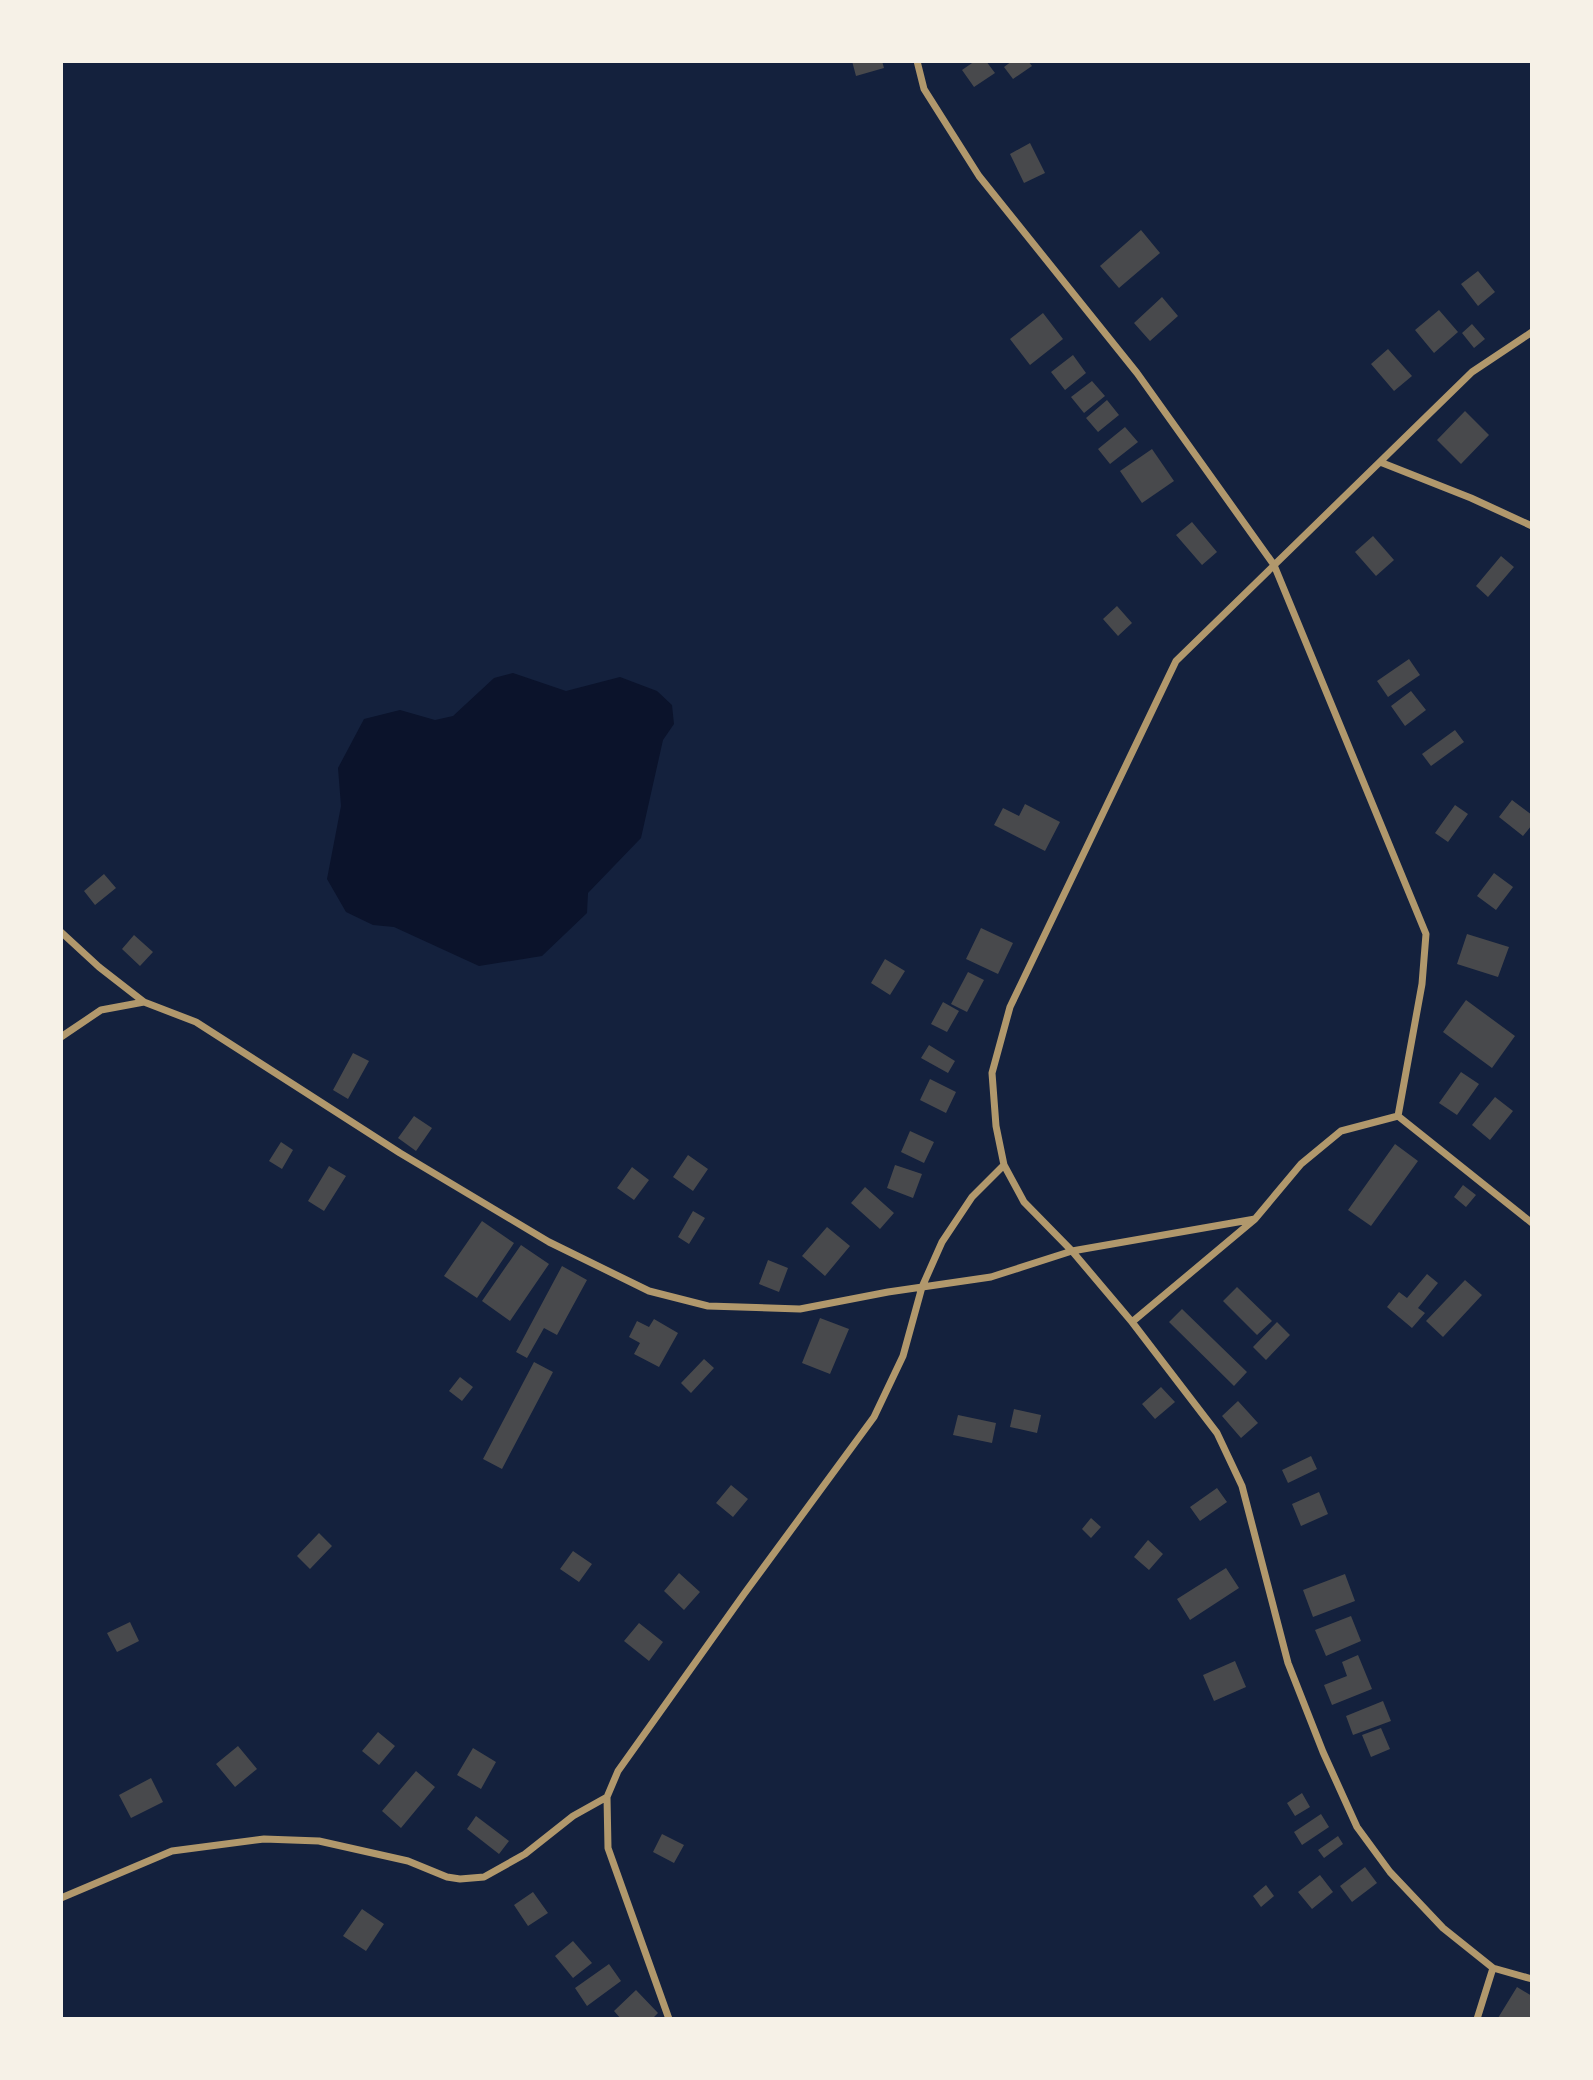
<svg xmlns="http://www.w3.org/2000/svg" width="1593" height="2080" font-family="'PT Sans',sans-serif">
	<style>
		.water { fill: #0b132b }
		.building { fill: #48494c }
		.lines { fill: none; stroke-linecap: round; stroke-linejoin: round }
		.minor { stroke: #b1986c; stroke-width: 7 }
	</style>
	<rect width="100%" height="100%" fill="#14213d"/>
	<!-- water -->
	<path class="water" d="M513 673 566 691 620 677 657 691 672 705 674 724 663 740 641 838 588 893 587 913 542 956 479 966 394 927 373 925 346 912 327 879 341 806 338 768 364 719 400 710 435 720 453 716 494 678Z"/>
	<!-- building -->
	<path class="building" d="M852 61H882L884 68 856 76Z
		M975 61H986L995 73 974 87 962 70Z
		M1012 61H1028L1032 66 1013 79 1004 67Z
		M1030 143 1045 173 1024 183 1010 154Z
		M1141 230 1160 253 1119 288 1100 266Z
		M1478 271 1495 292 1478 306 1461 284Z
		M1162 297 1178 316 1150 341 1134 323Z
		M1439 310 1458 332 1434 353 1415 330Z
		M1043 313 1063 339 1030 365 1010 339Z
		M1472 324 1485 339 1474 348 1462 333Z
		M1388 349 1412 376 1394 391 1371 364Z
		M1073 355 1086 373 1065 390 1051 372Z
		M1092 381 1105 396 1084 413 1071 397Z
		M1107 400 1119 415 1098 432 1086 418Z
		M1465 411 1489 435 1461 464 1437 440Z
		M1125 427 1138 442 1110 464 1098 449Z
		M1152 449 1174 481 1142 503 1120 471Z
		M1192 522 1217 552 1202 565 1176 535Z
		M1373 536 1394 560 1376 576 1355 552Z
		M1501 556 1514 567 1488 597 1476 586Z
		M1117 606 1132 623 1118 636 1103 619Z
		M1409 659 1420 675 1388 697 1377 681Z
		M1411 691 1426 710 1405 726 1391 706Z
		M1455 730 1464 742 1431 766 1422 754Z
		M1512 800 1532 815V825L1523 836 1499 817Z
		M1025 804 1060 822 1045 851 994 825 1003 808 1019 816Z
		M1455 805 1468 814 1448 842 1435 833Z
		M1494 873 1513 887 1496 910 1477 896Z
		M104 874 116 888 95 905 84 891Z
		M981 928 1013 943 998 974 966 959Z
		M1467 934 1509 947 1498 977 1457 964Z
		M134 935 153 952 140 966 122 949Z
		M885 959 905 971 890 995 871 983Z
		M968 972 984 980 967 1012 951 1004Z
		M1466 1000 1515 1036 1492 1068 1443 1032Z
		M943 1002 959 1011 947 1032 931 1024Z
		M929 1045 955 1061 948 1073 921 1058Z
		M353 1053 369 1061 348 1099 333 1090Z
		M1461 1072 1479 1084 1457 1115 1439 1103Z
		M930 1079 956 1092 946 1113 920 1100Z
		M1495 1097 1513 1111 1490 1140 1472 1125Z
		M414 1116 432 1128 416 1151 398 1138Z
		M910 1131 934 1142 924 1163 901 1152Z
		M281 1142 293 1150 282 1169 269 1161Z
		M1395 1144 1418 1161 1371 1226 1348 1210Z
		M688 1155 708 1169 693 1191 673 1177Z
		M895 1165 922 1174 913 1198 887 1188Z
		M329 1166 346 1176 324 1211 308 1201Z
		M632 1167 649 1180 634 1200 617 1188Z
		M1463 1185 1476 1195 1466 1207 1454 1197Z
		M865 1187 894 1213 880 1229 851 1203Z
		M693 1211 705 1218 689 1244 678 1237Z
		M482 1221 514 1243 477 1298 444 1276Z
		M827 1227 850 1246 825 1276 802 1256Z
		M521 1245 549 1264 510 1321 482 1301Z
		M768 1260 788 1268 779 1292 759 1284Z
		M562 1266 587 1280 557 1335 544 1328 527 1358 516 1352Z
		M1427 1274 1438 1283 1418 1308 1425 1313 1412 1328 1387 1307 1399 1292 1407 1298Z
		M1465 1280 1482 1295 1443 1337 1426 1321Z
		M1237 1287 1272 1321 1257 1335 1223 1301Z
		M1182 1309 1247 1372 1234 1386 1169 1322Z
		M820 1318 849 1329 830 1374 802 1363Z
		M654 1319 678 1333 659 1367 634 1354 640 1343 629 1337 637 1321 649 1327Z
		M1277 1322 1290 1335 1266 1360 1253 1347Z
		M704 1359 714 1368 691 1393 681 1383Z
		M534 1362 553 1372 502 1469 483 1459Z
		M460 1377 473 1387 462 1401 449 1391Z
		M1161 1387 1175 1402 1155 1419 1142 1404Z
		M1238 1401 1258 1423 1241 1438 1222 1416Z
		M1014 1409 1041 1415 1037 1433 1010 1427Z
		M958 1415 996 1423 992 1443 953 1435Z
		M1311 1456 1317 1469 1288 1483 1282 1470Z
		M731 1485 748 1499 733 1517 716 1503Z
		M1217 1488 1227 1502 1200 1521 1190 1507Z
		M1319 1492 1328 1514 1301 1526 1292 1504Z
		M1091 1518 1101 1527 1091 1538 1082 1529Z
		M319 1533 332 1546 310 1569 297 1556Z
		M1148 1540 1163 1554 1149 1570 1134 1557Z
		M573 1551 592 1564 579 1582 560 1569Z
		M1226 1568 1239 1588 1190 1620 1177 1599Z
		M679 1573 700 1592 684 1610 664 1591Z
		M1345 1574 1355 1601 1313 1617 1303 1590Z
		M1351 1616 1361 1641 1326 1656 1315 1630Z
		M130 1622 139 1641 117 1652 107 1633Z
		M639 1623 663 1642 649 1661 624 1641Z
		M1358 1655 1372 1689 1332 1705 1324 1685 1347 1676 1342 1662Z
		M1235 1661 1246 1687 1214 1701 1203 1675Z
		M1383 1701 1391 1721 1353 1735 1346 1716Z
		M1381 1728 1390 1749 1371 1757 1362 1735Z
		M378 1732 395 1746 379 1765 362 1751Z
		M238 1746 257 1769 235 1787 216 1764Z
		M473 1748 496 1762 481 1789 457 1775Z
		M416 1771 435 1787 401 1828 382 1811Z
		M151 1778 163 1802 131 1818 119 1795Z
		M1302 1793 1310 1807 1295 1816 1287 1803Z
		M1321 1814 1329 1827 1302 1845 1294 1832Z
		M476 1816 509 1841 499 1854 467 1829Z
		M662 1834 684 1845 674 1863 653 1852Z
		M1338 1836 1343 1844 1324 1858 1318 1850Z
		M1365 1867 1377 1883 1352 1902 1340 1886Z
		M1320 1875 1333 1892 1312 1909 1298 1892Z
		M1266 1885 1274 1896 1261 1907 1253 1896Z
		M533 1892 548 1913 528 1926 514 1905Z
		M362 1909 384 1924 366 1951 343 1936Z
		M573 1941 592 1963 573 1978 555 1956Z
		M609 1964 621 1981 587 2006 575 1988Z
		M1517 1987 1532 1996V2019H1500L1498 2018Z
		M636 1990 658 2013 652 2019H621L614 2011Z"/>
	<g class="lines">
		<!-- minor -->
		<path class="minor" d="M917 61 924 89 979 176 1137 373 1274 565 1426 934 1422 984 1398 1116
			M1532 332 1472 372 1176 661 1010 1007 992 1073 996 1126 1004 1165 1024 1202 1072 1251 1132 1322 1217 1433 1242 1486 1288 1663 1323 1752 1357 1827 1390 1872 1443 1928 1493 1968 1532 1979
			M1380 462 1471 498 1532 526
			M61 932 99 967 144 1002 196 1022 400 1153 549 1242 649 1291 708 1306 800 1309 888 1292 991 1277 1072 1251 1255 1219 1301 1164 1341 1131 1398 1116
			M61 1037 101 1010 144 1002
			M1398 1116 1532 1223
			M1132 1322 1255 1219
			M61 1898 172 1851 264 1839 319 1841 408 1861 447 1877 460 1879 484 1877 525 1854 573 1816 607 1797
			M669 2019 608 1848 607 1797 618 1771 744 1594 874 1417 903 1356 922 1287 942 1242 972 1197 1004 1165
			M1477 2019 1493 1968"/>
	</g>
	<!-- border -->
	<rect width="1593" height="2080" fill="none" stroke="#f6f1e7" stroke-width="126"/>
</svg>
